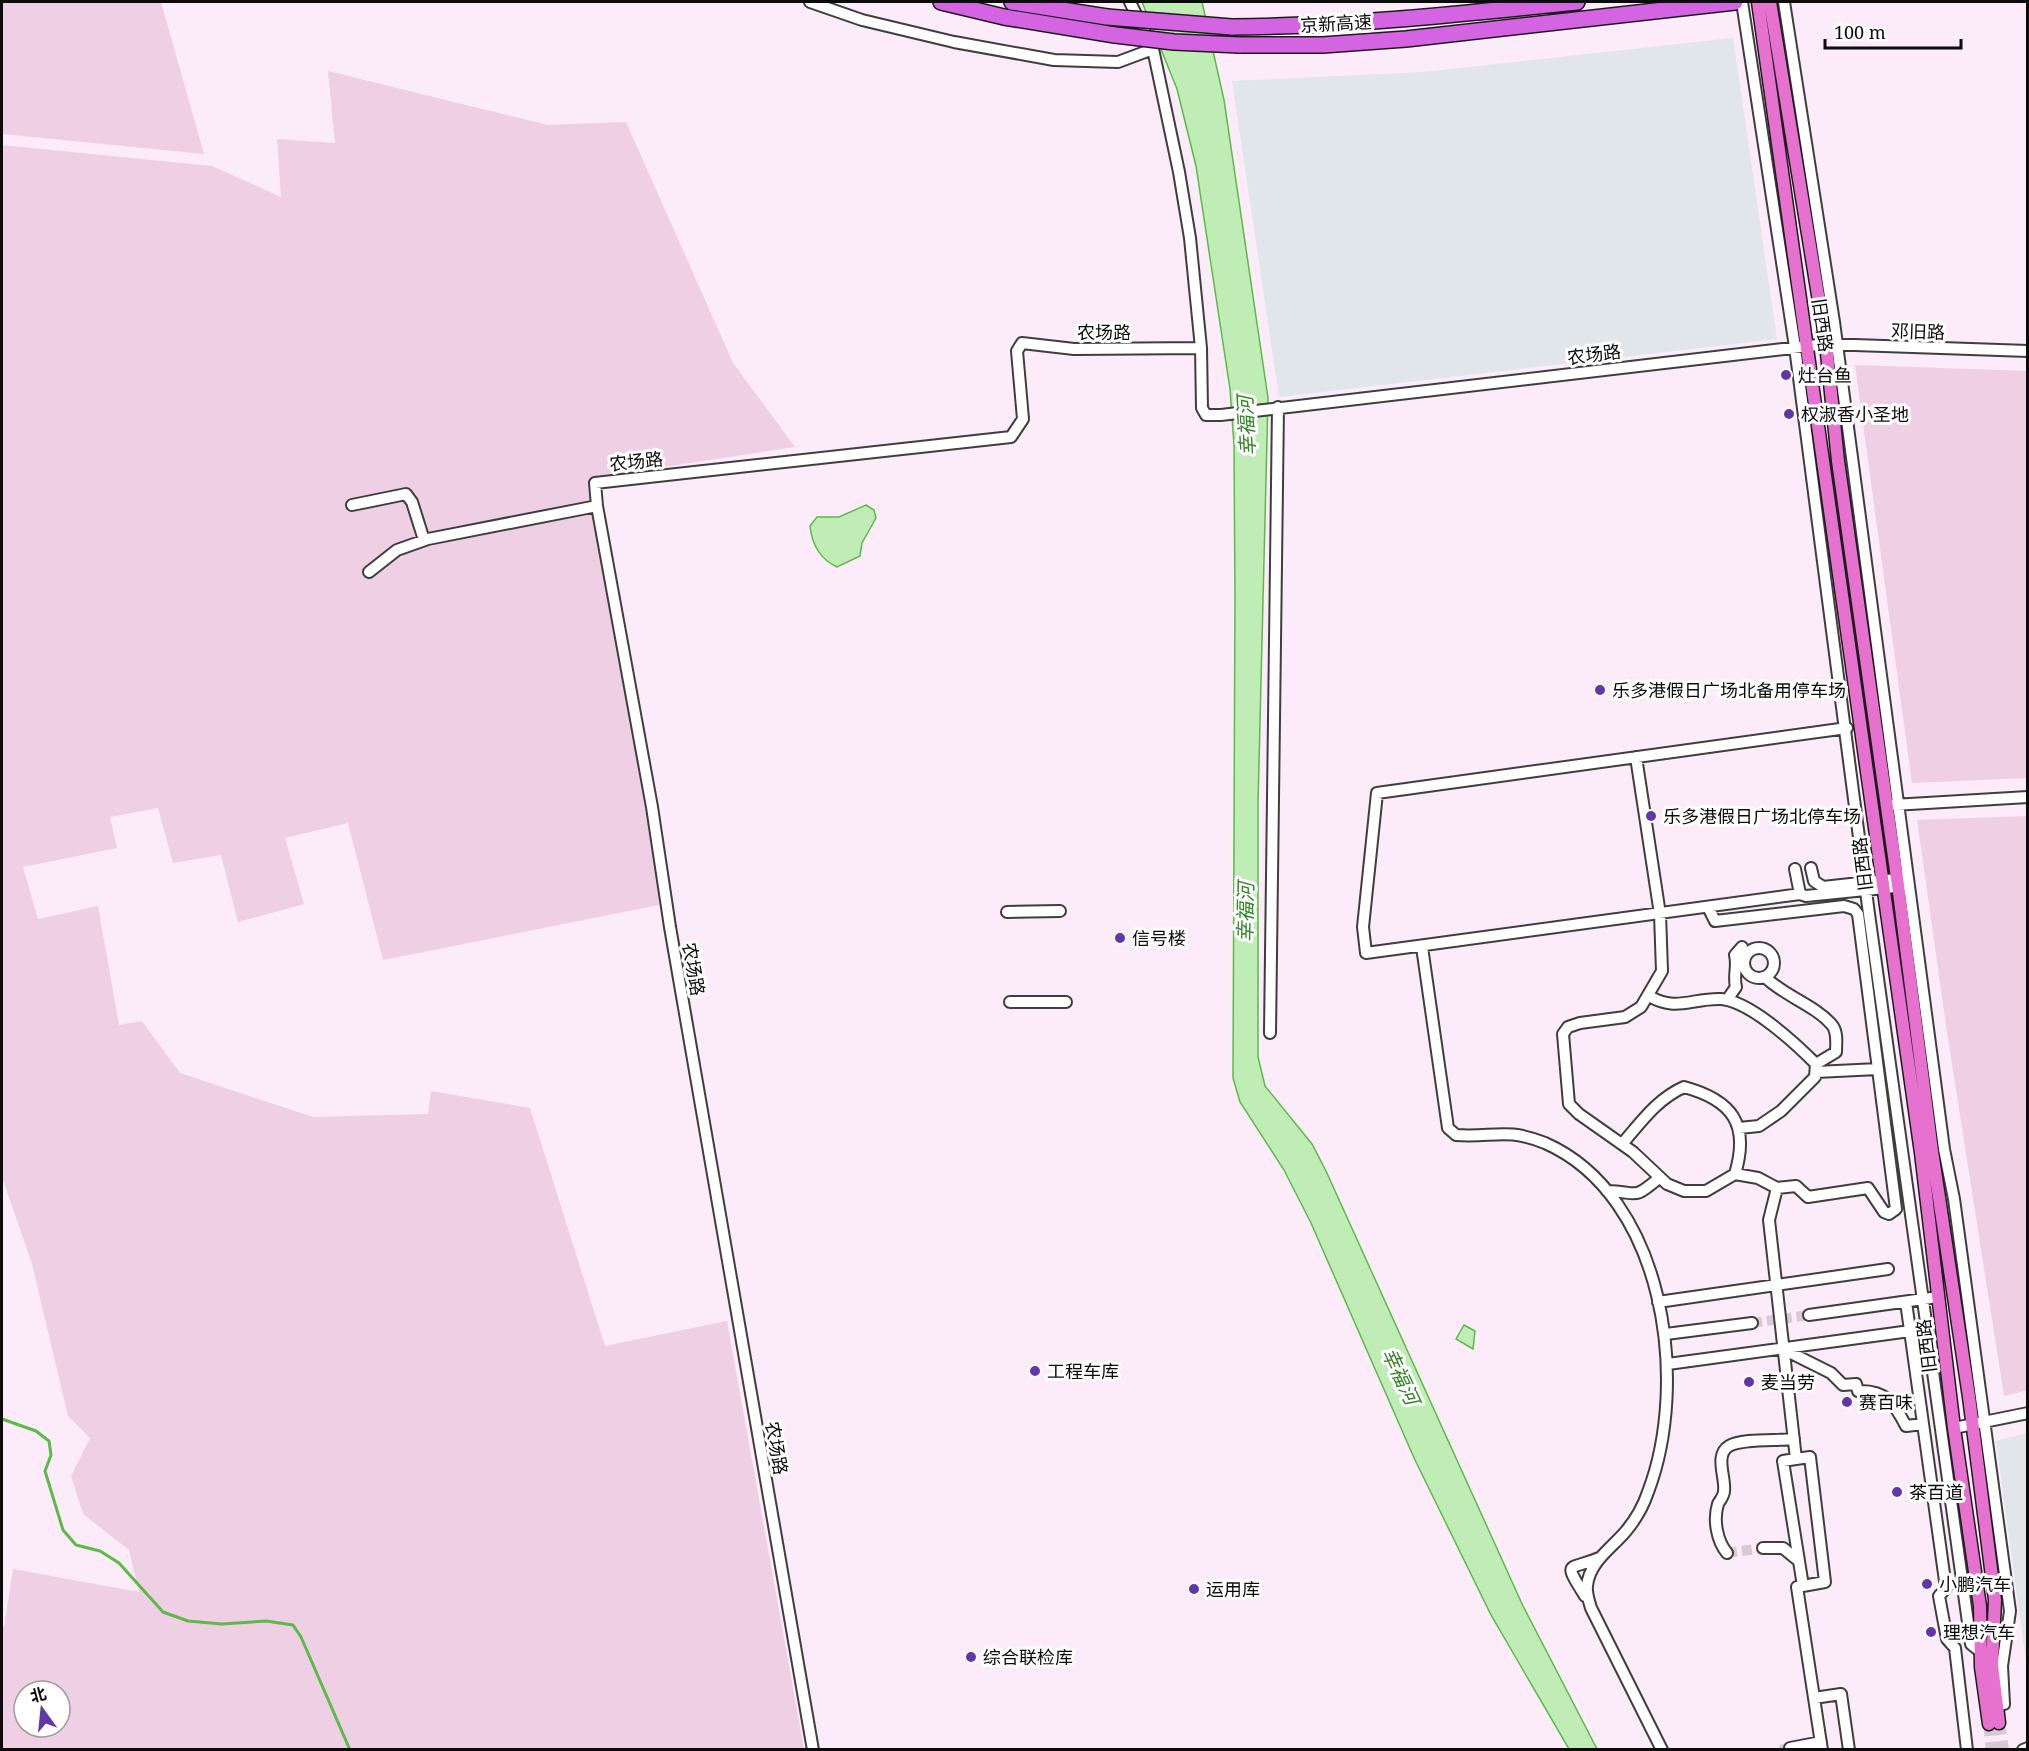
<svg xmlns="http://www.w3.org/2000/svg" width="2029" height="1751" font-family="'Noto Serif','Noto Sans SC',serif">
	<style>
		.industrial { fill: #e0e6e9 }
		.farmland { fill: #efcfe3; fill-rule: evenodd }
		.water { fill: #c0edb6; stroke: #5abb47; stroke-width: 1.5 }
		.lines { fill: none; stroke-linecap: round; stroke-linejoin: round }
		.stream { stroke: #5abb47; stroke-width: 3 }
		.minor-tunnel { stroke: #d8c9d4; stroke-width: 10; stroke-dasharray: 10 5; stroke-linecap: butt }
		.major-tunnel { stroke: #d8c9d4; stroke-width: 12; stroke-dasharray: 12 6; stroke-linecap: butt }
		.minor-casing { stroke: #3e3e3e; stroke-width: 14 }
		.major-casing { stroke: #1c1c1c; stroke-width: 15 }
		.highway-casing { stroke: #1c1c1c; stroke-width: 18 }
		.minor { stroke: #fff; stroke-width: 10 }
		.major { stroke: #e671cf; stroke-width: 12 }
		.highway { stroke: #d464e1; stroke-width: 15 }
		.highway-bridge-casing { stroke: #1c1c1c; stroke-width: 18; stroke-linecap: butt }
		.highway-bridge { stroke: #d464e1; stroke-width: 15 }
		.poi-dot { fill: #6236a8; stroke: #fff; stroke-width: 2 }
		.labels { text-anchor: middle; dominant-baseline: central; stroke-width: 6; stroke-linejoin: round; paint-order: stroke }
		.street-label { font-size: 18px; fill: #0b0b0b; stroke: #fff }
		.poi-label { font-size: 18px; fill: #0b0b0b; stroke: #fff; text-anchor: start }
		.water-label { font-size: 20px; font-style: italic; fill: #308524; stroke: #fff }
	</style>
	<rect width="100%" height="100%" fill="#fcebf8"/>
	<!-- industrial -->
	<path class="industrial" d="M1733 38 1777 339 1279 397 1232 81 1424 72Z
		M2027 1433H2028L2027 1669 1996 1441Z"/>
	<!-- farmland -->
	<path class="farmland" d="M2 2H161L204 154 2 134Z
		M328 71 548 125 626 122 733 363 795 447 598 477 664 904 383 960 348 823 285 838 304 904 238 922 221 855 173 863 158 808 110 817 117 848 23 867 38 919 98 906 119 1025 142 1021 180 1073 313 1117 428 1114 431 1091 530 1108 605 1346 727 1321 804 1749H2V1627H4L13 1569 139 1592 129 1550 83 1514 71 1476 90 1438 68 1416 32 1264 2 1177V145L212 166 281 197 277 139 335 143ZM24 1691H60V1727H24Z
		M1855 365 2027 371V778L1912 783Z
		M2027 816 2028 1390 2004 1396 1947 1032 1917 820Z"/>
	<!-- water -->
	<path class="water" d="M1142 2H1202L1224 100 1268 398 1258 803V1057L1265 1086 1312 1144 1326 1171 1523 1606 1597 1749H1569L1491 1615 1415 1460 1311 1223 1284 1170 1240 1102 1233 1078 1235 596 1234 445 1230 389 1196 166 1177 89Z
		M866 505 874 510 876 518 862 543 860 556 837 567C820 559 812 545 810 526L817 517H839Z
		M1464 1325 1475 1331 1473 1349 1456 1339Z"/>
	<g class="lines">
		<!-- stream -->
		<path class="stream" d="M2 1419 36 1431 49 1441 51 1455 45 1471 63 1530 76 1545 100 1551 119 1563 163 1612 188 1621 222 1624 266 1621 293 1625 301 1637 350 1750"/>
		<!-- minor-tunnel -->
		<path class="minor-tunnel" d="M1752 1323 1809 1315
			M1727 1553 1763 1548
			M1780 1750 1790 1748"/>
		<!-- major-tunnel -->
		<path class="major-tunnel" d="M1999 1723 2003 1750
			M1989 1724 1992 1750"/>
		<!-- minor casing -->
		<g class="minor-casing">
			<path id="minor" d="M810 2 862 20 954 42 1054 60 1118 62 1153 49
				M1130 2 1153 49 1179 172 1190 238 1201 348
				M1742 2 1795 347 1869 914 1971 1644 1981 1652
				M1784 2 1834 322 1944 1149 1954 1199 2010 1611 2002 1666 2004 1704 1997 1706
				M352 505 406 494 412 502 424 540
				M369 572 397 550 428 539 597 506
				M1636 757 1660 914 1662 971 1641 1007 1625 1017 1580 1023 1568 1027 1563 1034 1569 1104 1579 1114 1633 1152 1667 1184 1684 1191H1706L1735 1174 1758 1178 1777 1188 1769 1220 1796 1459 1810 1457 1825 1582 1797 1587 1822 1750
				M1893 805 2028 797
				M1811 868 1814 881 1823 887 1905 878
				M1795 869 1800 894 1806 896 1905 886
				M1800 894 1366 953 1363 927 1377 793 1847 728
				M1708 907 1715 921 1844 906 1854 909 1858 914 1896 1209 1889 1214 1884 1212 1868 1188 1808 1197 1796 1186 1777 1188
				M1007 912 1060 911
				M1422 947 1448 1128 1456 1135C1492 1138 1506 1127 1545 1143 1665 1196 1690 1382 1648 1492 1643 1507 1636 1519 1626 1531 1612 1548 1589 1562 1587 1586 1586 1593 1589 1601 1591 1608L1662 1750
				M1744 963a15 15 0 1 1 30 0a15 15 0 1 1-30 0Z
				M1765 977C1784 996 1815 1005 1832 1025 1838 1032 1836 1044 1836 1052L1816 1064
				M1649 996C1676 1012 1692 998 1721 999 1750 1001 1796 1044 1816 1064L1815 1077 1781 1111 1759 1126 1739 1128
				M1727 1000 1736 987C1733 975 1738 967 1735 955L1742 947
				M1010 1002H1066
				M1270 1033 1278 407
				M1816 1072 1878 1069
				M1622 1144C1641 1122 1657 1099 1684 1087 1732 1100 1750 1124 1735 1174
				M1607 1191C1638 1191 1631 1202 1659 1178
				M1658 1302 1888 1269
				M1906 1302 1946 1588 1939 1596 1947 1639 1955 1648 1967 1750
				M1809 1315 1938 1297
				M1666 1334 1752 1323
				M1783 1349 1831 1373 1843 1385 1856 1384 1858 1391C1886 1390 1894 1403 1906 1426L1923 1424
				M1668 1364 1910 1331
				M1954 1428 2028 1413
				M1796 1459 1783 1461 1803 1586
				M1763 1548H1783L1799 1561
				M1727 1553C1717 1541 1713 1520 1718 1504 1720 1500 1724 1496 1724 1491 1726 1478 1714 1455 1729 1446 1742 1438 1778 1441 1794 1439
				M1585 1596C1562 1559 1569 1571 1599 1558
				M1814 1698 1841 1694 1849 1750
				M1790 1748 1821 1742
				M813 1750 670 927 652 807 597 506 595 483 1011 437 1023 419 1017 351 1022 343 1074 349 1201 348 1202 408 1206 415H1221L1826 344 2028 351
				M2023 1750 2028 1748"/>
		</g>
		<!-- major casing -->
		<g class="major-casing">
			<path id="major" d="M1758 2 1921 1153 1954 1428 1980 1606 1981 1667 1989 1724
				M1770 2 1826 344 1838 461 1898 885 1932 1151 1969 1397 1995 1600 1992 1665 1999 1723"/>
		</g>
		<!-- highway casing -->
		<g class="highway-casing">
			<path id="highway" d="M941 2 1004 17 1115 35
				M1012 2 1107 17
				M1232 27C1348 26 1462 14 1577 2
				M1239 45H1323L1406 39 1735 2"/>
		</g>
		<!-- minor -->
		<use href="#minor" class="minor"/>
		<!-- major -->
		<use href="#major" class="major"/>
		<!-- highway -->
		<use href="#highway" class="highway"/>
		<!-- highway-bridge casing -->
		<g class="highway-bridge-casing">
			<path id="highway-bridge" d="M1107 17 1232 27
				M1115 35 1174 42 1239 45"/>
		</g>
		<!-- highway-bridge -->
		<use href="#highway-bridge" class="highway-bridge"/>
	</g>
	<!-- markers -->
	<g class="poi-dot">
		<circle cx="1786" cy="375" r="6"/>
		<circle cx="1789" cy="414" r="6"/>
		<circle cx="1600" cy="690" r="6"/>
		<circle cx="1651" cy="816" r="6"/>
		<circle cx="1120" cy="938" r="6"/>
		<circle cx="1035" cy="1371" r="6"/>
		<circle cx="1749" cy="1382" r="6"/>
		<circle cx="1847" cy="1402" r="6"/>
		<circle cx="1897" cy="1492" r="6"/>
		<circle cx="1927" cy="1584" r="6"/>
		<circle cx="1194" cy="1589" r="6"/>
		<circle cx="1931" cy="1632" r="6"/>
		<circle cx="971" cy="1657" r="6"/>
	</g>
	<g class="labels">
		<!-- street labels -->
		<g class="street-label">
			<text transform="translate(1336 23) rotate(-3)">京新高速</text>
			<text transform="translate(1823 325) rotate(82)">旧西路</text>
			<text transform="translate(1918 331) rotate(2)">邓旧路</text>
			<text x="1104" y="332">农场路</text>
			<text transform="translate(1594 354) rotate(-7)">农场路</text>
			<text transform="translate(636 461) rotate(-6)">农场路</text>
			<text transform="translate(1862 864) rotate(-97)">旧西路</text>
			<text transform="translate(694 969) rotate(80)">农场路</text>
			<text transform="translate(1926 1346) rotate(-97)">旧西路</text>
			<text transform="translate(777 1448) rotate(80)">农场路</text>
		</g>
		<!-- poi labels -->
		<g class="poi-label">
			<text x="1798" y="375">灶台鱼</text>
			<text x="1801" y="414">权淑香小圣地</text>
			<text x="1612" y="690">乐多港假日广场北备用停车场</text>
			<text x="1663" y="816">乐多港假日广场北停车场</text>
			<text x="1132" y="938">信号楼</text>
			<text x="1047" y="1371">工程车库</text>
			<text x="1761" y="1382">麦当劳</text>
			<text x="1859" y="1402">赛百味</text>
			<text x="1909" y="1492">茶百道</text>
			<text x="1939" y="1584">小鹏汽车</text>
			<text x="1206" y="1589">运用库</text>
			<text x="1943" y="1632">理想汽车</text>
			<text x="983" y="1657">综合联检库</text>
		</g>
		<!-- water labels -->
		<g class="water-label">
			<text transform="translate(1246 426) rotate(-93)">幸福河</text>
			<text transform="translate(1245 912) rotate(-89)">幸福河</text>
			<text transform="translate(1401 1376) rotate(65)">幸福河</text>
		</g>
	</g>
	<!-- border -->
	<rect width="2029" height="1751" fill="none" stroke="#0b0b0b" stroke-width="6"/>
	<!-- north arrow -->
	<g transform="translate(42 1709) rotate(345)"><circle r="28" fill="#ffffff" stroke="#9d9d9d" stroke-width="1.5"/>
	<path d="M0-4.5L10 22L0 15L-10 22Z" fill="#6236a8"/>
	<text y="-9" font-size="16" font-weight="bold" text-anchor="middle" fill="#0b0b0b">北</text>
	</g>
	<!-- scale -->
	<path d="M1825 39v9h136v-9" fill="none" stroke="#0b0b0b" stroke-width="3"/>
	<text x="1834" y="39" font-size="18" fill="#0b0b0b" stroke="#ffffff" stroke-width="4.5" paint-order="stroke">100 m</text>
</svg>
